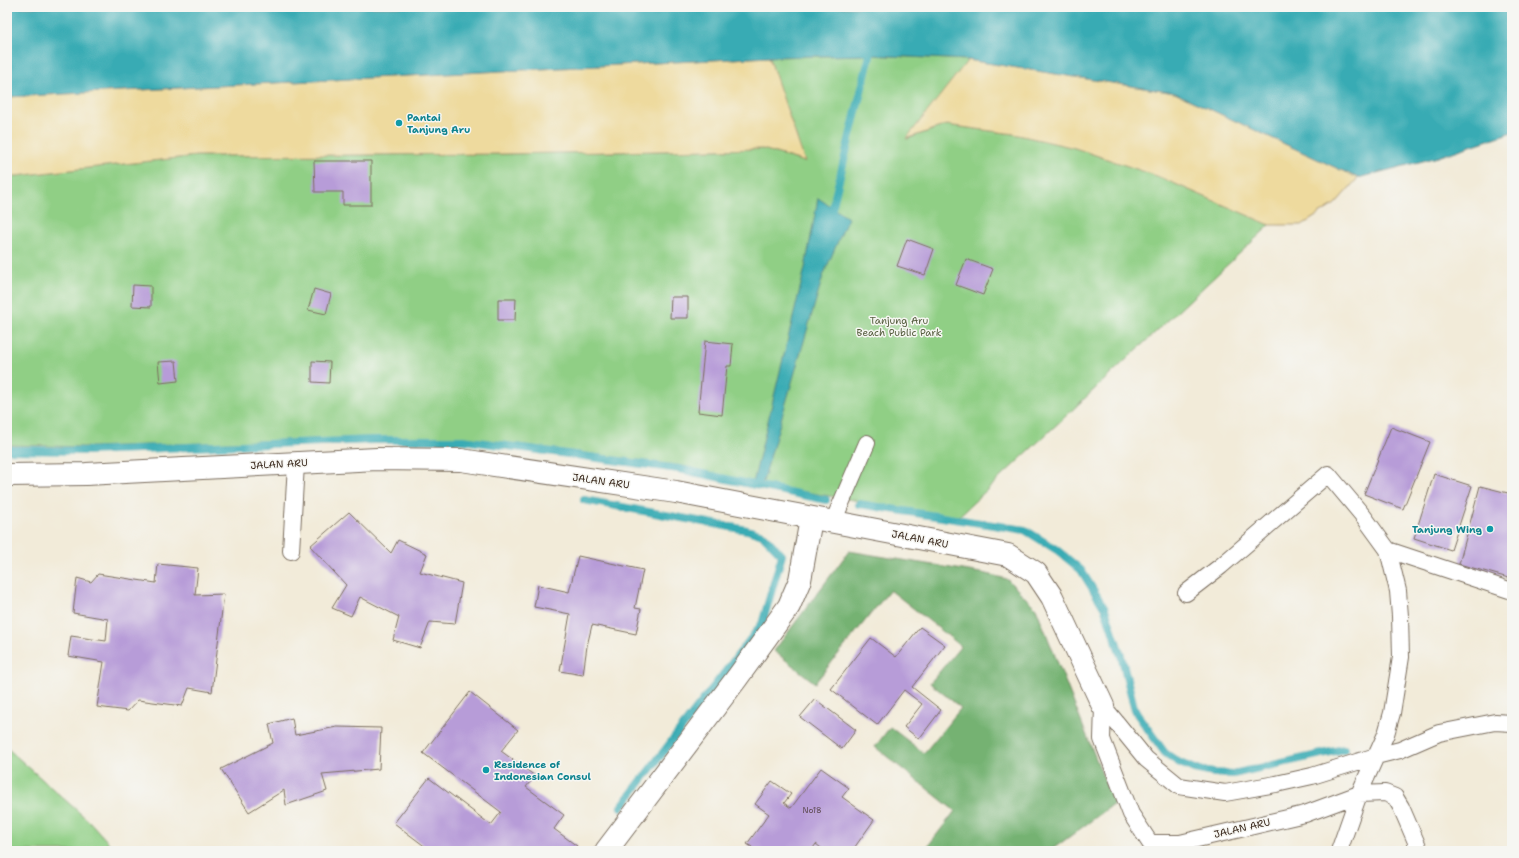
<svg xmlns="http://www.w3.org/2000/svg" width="1519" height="858" font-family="'Shantell Sans',sans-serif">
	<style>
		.green { fill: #90cf85; stroke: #667c52 }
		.forest { fill: #74b272; stroke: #586e48 }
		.sand { fill: #eeda9e; stroke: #94825e }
		.water { fill: #39abb4; stroke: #3a6a69 }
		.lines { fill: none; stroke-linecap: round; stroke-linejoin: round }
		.stream { stroke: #39abb4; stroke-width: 8 }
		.building { fill: #b79cd8 }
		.lane-casing { stroke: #7b6e5f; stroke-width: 18 }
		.street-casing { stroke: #7b6e5f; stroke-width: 24 }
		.lane { stroke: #fff; stroke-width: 16 }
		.street { stroke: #fff; stroke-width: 22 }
		.culture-dot { fill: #0f9aa8; stroke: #f6f6f2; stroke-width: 1.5 }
		.labels { text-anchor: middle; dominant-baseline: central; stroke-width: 3; stroke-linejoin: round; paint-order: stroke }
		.number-label { font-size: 8px; fill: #5a464c }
		.culture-label { font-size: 10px; font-weight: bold; fill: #0d838f; stroke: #f6f6f2; text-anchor: start }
		.park-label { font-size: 10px; fill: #545c3d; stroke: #f6f6f2 }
		.street-label { font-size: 10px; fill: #3b2a1e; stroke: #f6f6f2 }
	</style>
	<rect width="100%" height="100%" fill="#f6f6f2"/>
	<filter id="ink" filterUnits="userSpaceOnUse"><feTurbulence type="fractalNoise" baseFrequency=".025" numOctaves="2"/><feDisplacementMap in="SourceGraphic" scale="8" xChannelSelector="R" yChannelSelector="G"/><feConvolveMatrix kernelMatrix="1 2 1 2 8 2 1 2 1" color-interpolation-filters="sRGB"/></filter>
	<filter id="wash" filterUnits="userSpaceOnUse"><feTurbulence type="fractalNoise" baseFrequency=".012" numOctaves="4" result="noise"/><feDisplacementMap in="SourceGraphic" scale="16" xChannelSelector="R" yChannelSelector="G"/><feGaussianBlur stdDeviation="0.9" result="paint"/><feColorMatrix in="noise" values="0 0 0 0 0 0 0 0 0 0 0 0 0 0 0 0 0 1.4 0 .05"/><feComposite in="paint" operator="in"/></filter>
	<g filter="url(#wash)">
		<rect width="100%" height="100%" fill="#f2ebd9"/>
		<!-- green -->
		<path class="green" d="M870 55 968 60 907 139 946 125 1014 134 1075 148 1157 176 1270 225 958 517 762 485 683 466 464 437H373L88 447 7 445V177L196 156 504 154 763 149 804 162 769 57Z
			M7 748 90 822 116 851H7Z"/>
		<!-- forest -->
		<path class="forest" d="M849 551 987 574 1007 579 1036 608 1114 804 1050 851H924L955 811 875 747 890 727 924 753 961 708 930 683 961 646 890 590 815 683 774 651Z"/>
		<!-- sand -->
		<path class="sand" d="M769 57 805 162 763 149 504 154 196 156 7 177V97Z
			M968 60 1175 93 1358 178 1335 204 1302 225H1270L1157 176 1075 148 1014 134 946 125 906 139Z"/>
		<!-- water -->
		<path class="water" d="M7 7H1512V132L1438 157 1358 178 1175 93 968 60 870 55 769 57 7 97Z
			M818 198 848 218 823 276 762 485 753 483 805 268Z"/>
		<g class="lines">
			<!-- stream -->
			<path class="stream" d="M830 217 870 55
				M7 450 87 451 373 440H463L679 469 826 500
				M584 500 747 530 763 535 782 555 762 624 621 807
				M859 504 1025 530 1057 550 1081 570 1105 609 1122 659 1134 707 1137 714 1165 753 1178 762 1194 769 1213 773 1233 774 1344 749"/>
		</g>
		<g id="blocks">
			<!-- building -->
			<path class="building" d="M314 161H371V205H343V192H315Z
				M907 239 934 249 925 275 897 266Z
				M966 259 993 269 983 295 956 285Z
				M133 285 151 286V307L132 306Z
				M314 289 331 294 326 314 308 310Z
				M671 297H688V318H670Z
				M498 299H516L515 320H498Z
				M705 341 733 344 731 366H727L722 415 698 412Z
				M176 361 178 381 160 383 158 362Z
				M312 361 330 362 329 383 312 382Z
				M1391 427 1430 442 1403 509 1364 494Z
				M1434 474 1472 486 1451 550 1414 538Z
				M1480 486 1512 494V579L1459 564Z
				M349 512 391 553 398 540 427 554 420 572 462 583 455 624 430 622 420 648 393 640 399 617 360 597 351 616 332 608 346 585 310 546Z
				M578 556 643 570 635 608 641 609 636 634 592 625 587 646 583 675 560 671 570 614 534 607 538 585 569 592Z
				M158 564 198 568 195 595 224 594 212 692 189 688 182 706 138 700 128 711 97 707 104 662 68 656 71 636 106 641 108 619 73 613 77 578 91 582 98 574 156 583Z
				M920 627 945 645 912 687 941 710 919 739 904 727 922 704 904 690 877 725 831 689 871 638 896 657Z
				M470 692 518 730 501 751 535 776 526 787 564 815 554 829 577 846 574 851H479L473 846 469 851H431L394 823 429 778 491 825 501 812 423 753Z
				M815 699 856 730 842 749 800 717Z
				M292 718 295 735 337 727 381 728 379 769 322 774 327 791 286 805 284 790 249 812 221 769 273 743 269 724Z
				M821 768 849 788 842 797 874 820 852 851H825L816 844 811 851H750L752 847 747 844 769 814 755 804 772 781 791 794 784 803 791 808Z"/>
		</g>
	</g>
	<g filter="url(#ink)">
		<use href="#blocks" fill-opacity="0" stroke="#7b6e5f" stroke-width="1"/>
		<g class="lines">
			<!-- lane casing -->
			<g class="lane-casing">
				<path id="lane" d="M833 522 867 443
					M1388 550 1512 591
					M291 551 296 464
					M1186 593 1221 566 1328 474 1364 517 1388 550 1398 591 1400 616 1401 657 1392 713 1386 734 1359 794 1339 851
					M1420 851 1401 807 1395 797 1385 793 1359 794 1305 814 1180 843H1150L1131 814 1102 739 1103 706 1146 759 1179 786 1225 793 1276 784 1312 776 1376 756 1400 750 1439 733 1495 722 1512 723"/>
			</g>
			<!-- street casing -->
			<g class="street-casing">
				<path id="street" d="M7 475 86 474 377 459 461 460 676 492 1008 555 1036 573 1052 597 1103 706
					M606 851 737 678 789 606 800 580 811 519"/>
			</g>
			<!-- lane -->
			<use href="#lane" class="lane"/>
			<!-- street -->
			<use href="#street" class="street"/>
		</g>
	</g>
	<!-- markers -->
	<g class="culture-dot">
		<circle cx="399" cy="123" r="4"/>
		<circle cx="1490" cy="529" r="4"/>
		<circle cx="486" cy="770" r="4"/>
	</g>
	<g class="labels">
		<!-- number labels -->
		<g class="number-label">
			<text x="812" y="810">No18</text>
		</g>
		<!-- culture labels -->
		<g class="culture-label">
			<text x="407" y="117">Pantai<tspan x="407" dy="12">Tanjung Aru</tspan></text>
			<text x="1482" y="529" text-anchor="end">Tanjung Wing</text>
			<text x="494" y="764">Residence of<tspan x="494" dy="12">Indonesian Consul</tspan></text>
		</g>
		<!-- park labels -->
		<g class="park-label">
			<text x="899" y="320">Tanjung Aru<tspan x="899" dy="12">Beach Public Park</tspan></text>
		</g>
		<!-- street labels -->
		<g class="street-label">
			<text transform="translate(279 464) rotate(-3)">JALAN ARU</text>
			<text transform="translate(601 481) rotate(8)">JALAN ARU</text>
			<text transform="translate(920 539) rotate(11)">JALAN ARU</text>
			<text transform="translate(1242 828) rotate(-13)">JALAN ARU</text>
		</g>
	</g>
	<!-- margin -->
	<rect width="1519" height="858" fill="none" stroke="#f6f6f2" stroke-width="24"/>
</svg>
